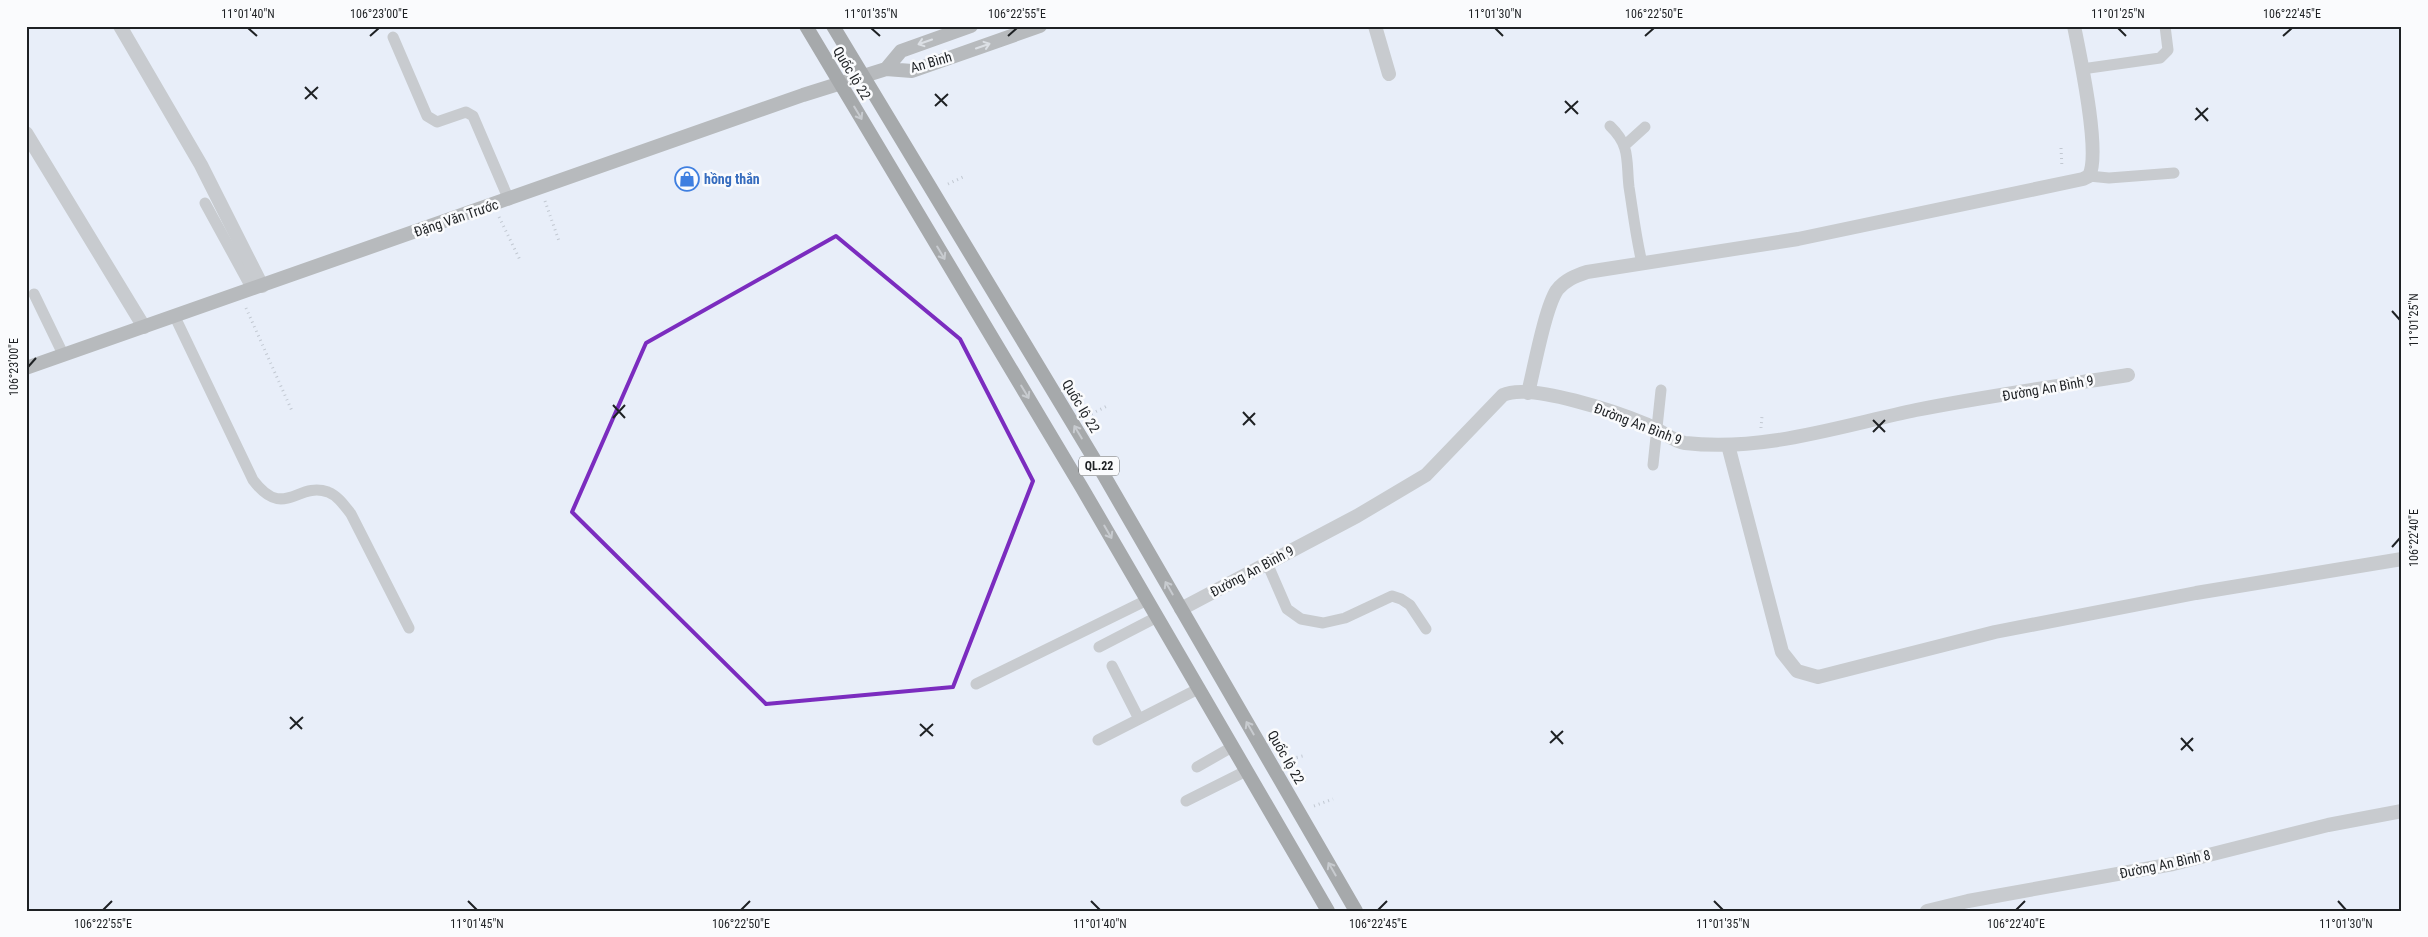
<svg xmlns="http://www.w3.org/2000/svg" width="2428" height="937" font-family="'Roboto Condensed',sans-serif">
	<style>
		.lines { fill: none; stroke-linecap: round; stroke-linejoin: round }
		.path { stroke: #969aa2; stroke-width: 3; stroke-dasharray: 1 4; stroke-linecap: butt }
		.service { stroke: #a2a09b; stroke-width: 11 }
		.minor { stroke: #a2a09b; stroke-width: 14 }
		.secondary { stroke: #7d7a73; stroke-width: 14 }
		.trunk { stroke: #58544c; stroke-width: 14 }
		.oneway { stroke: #cececd }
		.oneway2 { stroke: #a19f9c }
		.marked { fill: none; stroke: #7b2cbf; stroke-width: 4; stroke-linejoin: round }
		.ticks { fill: none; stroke: #1e2124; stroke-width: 2 }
		.labels { text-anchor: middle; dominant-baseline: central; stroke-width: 5; stroke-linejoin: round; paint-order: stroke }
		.shield { fill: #fafbfd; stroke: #606265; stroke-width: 1 }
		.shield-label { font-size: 12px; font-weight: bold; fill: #1e2124 }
		.street-label { font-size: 14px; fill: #1e2124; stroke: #fafbfd }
		.shop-label { font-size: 14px; font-weight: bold; fill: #366cbe; stroke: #fafbfd; text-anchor: start }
		.neatline { fill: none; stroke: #1e2124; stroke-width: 2 }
		.ticks-label { font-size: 12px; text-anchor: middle; fill: #1e2124 }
	</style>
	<rect width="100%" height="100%" fill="#e8eef9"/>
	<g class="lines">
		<!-- path -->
		<path class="path" d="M2061 148 2062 168
			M948 184 963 177
			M545 201 559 241
			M499 217 520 260
			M246 308 292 411
			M1087 416 1109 405
			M1761 428 1762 416
			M1287 760 1306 755
			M1300 782 1309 779
			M1314 806 1333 799"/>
		<!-- service -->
		<path class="service" d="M393 37 427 116 437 122 466 112 473 116 509 200
			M2082 69 2160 58 2168 50 2165 26
			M1610 126C1631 146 1626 161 1629 187 1633 212 1636 238 1642 263
			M1624 146 1645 127
			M2089 176 2109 178 2174 173
			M205 203 252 289
			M34 294 63 354
			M175 317 253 480C284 521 297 481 328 492 338 496 344 505 351 514L409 628
			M1653 465 1661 390
			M1267 563 1287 609 1301 619 1323 623 1345 618 1392 596 1401 599 1410 605 1426 629
			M1099 647 1157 617
			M1112 666 1139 719
			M976 684 1147 600
			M1098 740 1198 689
			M1197 767 1232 747
			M1186 801 1246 771"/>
		<!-- minor -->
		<path class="minor" d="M120 26 201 165 262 286
			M1375 26 1389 74
			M26 133 144 327
			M1528 393C1534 369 1545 308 1557 290 1565 280 1575 276 1587 272L1798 239 2083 179 2089 176C2101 153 2080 56 2074 26
			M1728 445 1782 652 1797 671 1818 677 1995 632 2196 593 2402 559
			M1181 609 1357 516 1426 475 1503 395C1530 382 1619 413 1648 425 1661 430 1672 441 1685 443 1764 452 1840 426 1916 410 1986 396 2058 386 2128 375
			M1927 911 1968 901 2173 864 2328 825 2402 811"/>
		<!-- secondary -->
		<path class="secondary" d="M886 69 901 51 971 26
			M26 368 803 95 886 69 912 71 1040 26"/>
		<!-- trunk -->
		<path class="trunk" d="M806 26 1082 488 1328 911
			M833 26 1102 472 1356 911"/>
	</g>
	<!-- one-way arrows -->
	<defs><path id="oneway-shaft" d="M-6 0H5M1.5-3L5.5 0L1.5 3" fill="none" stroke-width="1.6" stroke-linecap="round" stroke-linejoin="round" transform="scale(1.25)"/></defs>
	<g class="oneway">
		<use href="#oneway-shaft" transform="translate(925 42) rotate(161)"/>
		<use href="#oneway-shaft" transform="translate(983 46) rotate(-19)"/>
	</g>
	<g class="oneway2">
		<use href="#oneway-shaft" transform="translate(858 113) rotate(59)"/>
		<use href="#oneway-shaft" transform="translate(941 253) rotate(59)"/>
		<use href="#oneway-shaft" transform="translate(1025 392) rotate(59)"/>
		<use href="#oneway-shaft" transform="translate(1078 432) rotate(-121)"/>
		<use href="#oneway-shaft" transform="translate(1108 532) rotate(60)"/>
		<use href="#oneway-shaft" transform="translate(1169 588) rotate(-120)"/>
		<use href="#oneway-shaft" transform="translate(1250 728) rotate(-120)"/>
		<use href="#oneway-shaft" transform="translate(1332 869) rotate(-120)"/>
	</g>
	<!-- marked area -->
	<path d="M0 0H2428V937H0ZM836 236 960 339 1033 481 953 687 766 704 572 512 646 343Z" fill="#e8eef9" fill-opacity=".55" fill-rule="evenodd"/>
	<path class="marked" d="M836 236 960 339 1033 481 953 687 766 704 572 512 646 343Z"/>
	<!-- ticks -->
	<path class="ticks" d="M248 28 257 36M871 28 880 36M1495 28 1503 36M2118 28 2126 36M370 36 379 28M1008 36 1017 28M1645 36 1654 28M2283 36 2292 28M305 87 317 99M935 94 947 106M305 99 318 87M1565 101 1578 114M935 106 948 94M2196 108 2208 121M1565 113 1578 101M2195 120 2208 108M2392 311 2400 320M28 367 36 358M613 405 625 418M1243 412 1255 425M613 418 625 405M1873 420 1885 432M1243 425 1255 413M1873 432 1885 420M2392 547 2400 538M290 717 302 729M920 724 933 736M290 729 303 717M1551 731 1563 744M920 736 933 724M2181 738 2193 751M1550 743 1563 731M2181 750 2193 738M468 901 477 910M1091 901 1100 910M1714 901 1723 910M2338 901 2346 910M103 910 112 901M741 910 750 901M1378 910 1387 901M2016 910 2025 901"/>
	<!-- icons -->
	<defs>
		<g id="shop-ring" transform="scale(1.25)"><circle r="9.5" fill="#fafbfd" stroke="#3f7fe0" stroke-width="1.5"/><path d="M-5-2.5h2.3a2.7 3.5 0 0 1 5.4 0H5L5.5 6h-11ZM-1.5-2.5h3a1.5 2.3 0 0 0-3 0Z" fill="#3f7fe0"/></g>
	</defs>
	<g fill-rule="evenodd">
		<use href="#shop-ring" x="687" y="179"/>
	</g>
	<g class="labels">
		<!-- shield labels -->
		<rect class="shield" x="1079" y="456.5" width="40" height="19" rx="4"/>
		<g class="shield-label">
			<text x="1099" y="466">QL.22</text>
		</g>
		<!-- street labels -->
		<g class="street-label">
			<text transform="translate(931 62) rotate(-16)">An Bình</text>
			<text transform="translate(852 73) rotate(59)">Quốc lộ 22</text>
			<text transform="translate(456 218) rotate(-19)">Đặng Văn Trước</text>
			<text transform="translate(2048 388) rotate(-10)">Đường An Bình 9</text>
			<text transform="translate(1081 406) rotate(59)">Quốc lộ 22</text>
			<text transform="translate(1638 424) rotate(21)">Đường An Bình 9</text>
			<text transform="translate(1252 571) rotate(-28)">Đường An Bình 9</text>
			<text transform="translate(1286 757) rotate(60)">Quốc lộ 22</text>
			<text transform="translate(2165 864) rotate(-12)">Đường An Bình 8</text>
		</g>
		<!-- shop labels -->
		<g class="shop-label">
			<text x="704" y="179">hồng thắn</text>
		</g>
	</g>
	<!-- border -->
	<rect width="2428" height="937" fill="none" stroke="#fafbfd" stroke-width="55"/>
	<rect x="28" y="28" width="2372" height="882" class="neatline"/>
	<g class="ticks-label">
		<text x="248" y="18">11°01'40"N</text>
		<text x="379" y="18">106°23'00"E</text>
		<text x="871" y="18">11°01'35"N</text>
		<text x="1017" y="18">106°22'55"E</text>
		<text x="1495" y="18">11°01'30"N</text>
		<text x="1654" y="18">106°22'50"E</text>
		<text x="2118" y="18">11°01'25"N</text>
		<text x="2292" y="18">106°22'45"E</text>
		<text transform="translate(2414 320) rotate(-90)" y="4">11°01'25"N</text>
		<text transform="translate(14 367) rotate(-90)" y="4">106°23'00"E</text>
		<text transform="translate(2414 538) rotate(-90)" y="4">106°22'40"E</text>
		<text x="103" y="928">106°22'55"E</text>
		<text x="477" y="928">11°01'45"N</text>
		<text x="741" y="928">106°22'50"E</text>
		<text x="1100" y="928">11°01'40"N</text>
		<text x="1378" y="928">106°22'45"E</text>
		<text x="1723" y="928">11°01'35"N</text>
		<text x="2016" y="928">106°22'40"E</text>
		<text x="2346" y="928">11°01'30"N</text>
	</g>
</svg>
